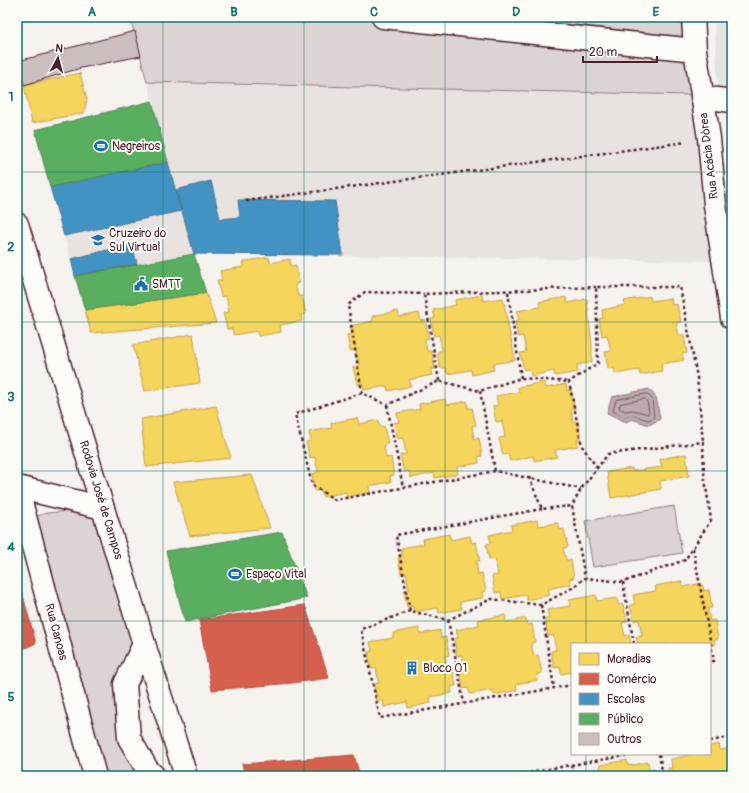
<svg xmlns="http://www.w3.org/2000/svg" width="749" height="793" font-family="Pangolin,sans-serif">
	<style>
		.built { fill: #e9e3e0 }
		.green { fill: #dcd4d2; stroke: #937a7e }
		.water { fill: #bbabac; stroke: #8e7378 }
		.homes { fill: #f6d55c; stroke: #c29e4d }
		.shops { fill: #d6604d; stroke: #ac4c43 }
		.schools { fill: #4393c3; stroke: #457095 }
		.public { fill: #5aae61; stroke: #558351 }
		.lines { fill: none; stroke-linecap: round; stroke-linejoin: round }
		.shore { stroke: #77575f; stroke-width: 1 }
		.building { fill: #cbbfbe; stroke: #4a1f2b }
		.minor-casing { stroke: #4a1f2b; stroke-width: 25 }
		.major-casing { stroke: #4a1f2b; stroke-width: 25 }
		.path { stroke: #4a1f2b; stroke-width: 2.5; stroke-dasharray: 3 3; stroke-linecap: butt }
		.minor { stroke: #fdfcf7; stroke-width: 22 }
		.major { stroke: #fdfcf7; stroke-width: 22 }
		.grid { fill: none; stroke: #0f766e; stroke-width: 1; stroke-opacity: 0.55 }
		.labels { text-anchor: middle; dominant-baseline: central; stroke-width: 4; stroke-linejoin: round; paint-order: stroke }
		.poi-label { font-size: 12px; fill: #4a1f2b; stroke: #fdfcf7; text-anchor: start }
		.street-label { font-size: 12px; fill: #4a1f2b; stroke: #fdfcf7 }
		.neatline { fill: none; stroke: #0f766e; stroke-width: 1.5 }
		.grid-label { font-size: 13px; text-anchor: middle; font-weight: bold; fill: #0f766e }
	</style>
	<rect width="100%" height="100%" fill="#f6f3ef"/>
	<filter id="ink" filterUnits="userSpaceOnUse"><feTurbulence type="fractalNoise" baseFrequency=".025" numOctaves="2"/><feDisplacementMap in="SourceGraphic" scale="8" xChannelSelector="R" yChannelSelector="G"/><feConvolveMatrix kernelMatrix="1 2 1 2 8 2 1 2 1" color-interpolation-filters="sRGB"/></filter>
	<g filter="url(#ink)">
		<!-- built -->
		<path class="built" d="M714 17H732V92L718 89Z
			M147 82 692 95 715 261 194 254 75 276 64 236 181 211Z"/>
		<!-- green -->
		<path class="green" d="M130 17H681L692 95 147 82Z
			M674 506 682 553 593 567 585 521Z
			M103 508 138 655 129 738 154 776H97L35 517 46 513Z"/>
		<!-- water -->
		<path class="water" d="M649 389 656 397 660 419 649 425 632 419 626 422 607 413 612 397Z"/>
		<!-- homes -->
		<path class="homes" d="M80 73 87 99 84 113 32 123 24 85Z
			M269 257 270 263 290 259 291 266 296 265 299 283 295 284 298 296H302L306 314 301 315 302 321 280 325 281 332 258 336 257 331 234 335 232 329H227L223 313 229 312 226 296 221 297 217 280H222L220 271 243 267 242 262Z
			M206 293 216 323 91 333 85 310Z
			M482 295 483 301 503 298 515 360 493 364 494 370 472 375 471 370 447 374 446 368H440L437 352 442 350 439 335 434 336 431 319 435 318 433 310 456 305 455 300Z
			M650 296 651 301 671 298 672 305 677 304 681 322 676 323 679 335H684L687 353 682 354 684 360 661 364 662 371 640 375 639 370 615 374 614 368 608 369 605 352 611 351 607 335 602 336 599 319 603 318 602 310 625 305 624 301Z
			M566 297 567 303 587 299 592 346V362L577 365 578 372 555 376 554 371 531 376 530 369 524 370 520 353 526 352 523 336 518 337 515 321 519 320 517 311 540 307 539 302Z
			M398 311 399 317 419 313 421 321 425 320 429 338 425 339 427 351H432L435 369H431L432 375 409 380 411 386 388 391 387 386 364 390 362 383 357 384 353 367 359 366 356 350 350 351 347 335 352 334 350 326 373 321 372 316Z
			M193 334 200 383 145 391 133 345Z
			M544 382 546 388 566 384 567 391 571 390 575 409H571L573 422 578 421 581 440H577L578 446 555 450 557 457 534 461 533 456 510 461 508 454 503 455 499 438 505 437 502 421 496 422 493 406 498 405 496 396 519 392 518 387Z
			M445 399 447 405 467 401 468 408H472L476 425 472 426 474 439 479 438 482 456 478 457 479 463 457 467 458 474 435 478 434 473 411 478 409 471 404 472 400 455 406 454 403 438 398 439 394 423 399 422 397 413 420 409 419 404Z
			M216 406 231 458 146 467 141 419Z
			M357 418 359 424 378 420 380 427 384 426 388 444 384 445 386 458 391 457 394 475 390 476 391 482 369 486 370 493 347 497 346 492 323 497 321 490 315 491 312 474 318 472 315 457 310 458 306 442 311 441 309 432 332 428 331 423Z
			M686 454 689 476 660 481 661 489 611 498 607 472 632 468V471L662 467 660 459Z
			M252 475 270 528 190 536 173 482Z
			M537 520 538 526 558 523 560 530 564 529 568 547 563 548 566 560H571L574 578 569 579 571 584 548 589 550 595 527 600 526 595 502 599 501 592 495 593 492 576 498 575 495 559 489 560 486 544 491 543 489 535 512 530 511 525Z
			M449 534 451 540 470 536 472 543 476 542 480 561H476L478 574 482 573 486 591 482 592 483 598 460 602 462 609 439 613 438 608 414 612 413 606 407 607 404 590 409 589 406 573 401 574 398 558 402 557 401 548 424 544 423 539Z
			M681 581 683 587 702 583 704 591 709 590 712 608H708L710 621 715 620 718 639 714 640 715 645 638 644 636 637 642 636 639 620 634 621 630 605 635 604 633 595 656 591 655 586Z
			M596 595 597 601 617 598 618 605 623 604 627 622 622 623 625 636 629 635 631 644H572V672L561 674 560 667 554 668 551 651 556 650 553 635 548 636 545 619H549L547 610 570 606 569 600Z
			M505 615 506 622 526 618 527 625 532 624 535 642 531 643 534 656 538 655 542 673 537 674 538 680 516 684 517 690 494 695 493 690 470 694 468 688 463 689 460 672 465 670 462 655 457 656 454 639 458 638 456 630 479 625 478 620Z
			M419 628 420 634 440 630 441 638 446 637 449 655 445 656 448 669 452 667 456 686 451 687 452 693 430 697 431 703 408 708 407 702 384 707 383 700 377 702 374 684 379 683 376 668 371 669 368 652 372 651 370 642 393 638V633Z
			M719 744 720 750 732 748V776H670L668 768H672L671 759 694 754H710V746Z
			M627 760 628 766 648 762 649 769 654 768 655 776H579V774L601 770 600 765Z"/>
		<!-- shops -->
		<path class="shops" d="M22 592 36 643 17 652V594Z
			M305 605 329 678 292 683 212 690 199 620Z
			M354 755 360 776H245L242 764Z"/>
		<!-- schools -->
		<path class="schools" d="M168 162 181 211 64 236 50 187Z
			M211 181 220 219 240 217 238 200 335 201 343 255 194 254 176 190Z
			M132 244 137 264 75 276 71 259Z"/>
		<!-- public -->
		<path class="public" d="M152 101 168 162 50 187 35 130Z
			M194 254 206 293 85 310 75 276Z
			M282 532 307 598 185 622 166 551Z"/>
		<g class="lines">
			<!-- shore -->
			<path class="shore" d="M647 394 652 399 654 418 648 420 632 415 625 417 613 411 616 400Z
				M645 399 647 401 649 412 648 414 633 410 625 411 619 408 620 404Z"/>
		</g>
		<!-- building -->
		<path class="building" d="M135 31 141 56 81 68 24 85 18 61Z"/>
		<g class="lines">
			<!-- minor casing -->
			<g class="minor-casing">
				<path id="minor" d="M383 17 695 50
					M693 17 695 50 709 138 715 205 732 318
					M702 97 732 101
					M17 487 95 776
					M17 487 103 508
					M144 644 125 684 129 738 147 769 154 776"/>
			</g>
			<!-- major casing -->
			<g class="major-casing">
				<path id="major" d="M17 224 144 644 186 776"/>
			</g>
			<!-- path -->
			<path class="path" d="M246 201 686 142
				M508 292 521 378
				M439 381 424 294 596 287
				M480 391 495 471 581 489
				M362 393 348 305 365 292 424 294
				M387 405 403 487
				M703 442 704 473 711 520 685 560 623 582 585 578 572 506 581 489 608 454Z
				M597 468 582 446 569 382 598 363 596 287H680L697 377 703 442
				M495 471 335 500 312 485 295 414 362 393 387 405 439 381 480 391 521 378 569 382
				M529 477 542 509 572 506
				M542 509 396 535 410 611 448 620 491 599 541 605 572 588 585 578
				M693 548 714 661H710
				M623 582 634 644
				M541 605 554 688
				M410 611 361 629 380 718 572 685
				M448 620 464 703
				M710 741 732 737
				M659 754 663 776
				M571 765 637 754
				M512 776 571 765 573 776"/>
			<!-- minor -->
			<use href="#minor" class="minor"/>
			<!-- major -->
			<use href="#major" class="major"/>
		</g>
	</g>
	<!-- grid -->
	<path class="grid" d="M163 17V776M304 17V776M445 17V776M586 17V644M17 172H732M17 322H732M17 471H732M17 621H732M586 754V776"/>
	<!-- icons -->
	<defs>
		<g id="stadium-bare" transform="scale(1.08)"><path d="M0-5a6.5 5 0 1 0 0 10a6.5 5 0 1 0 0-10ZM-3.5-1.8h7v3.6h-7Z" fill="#1f6fb2" stroke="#fdfcf7" stroke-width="2.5" paint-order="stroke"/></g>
		<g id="university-bare" transform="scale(1.08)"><path d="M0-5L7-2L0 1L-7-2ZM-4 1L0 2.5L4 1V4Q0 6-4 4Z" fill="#1f6fb2" stroke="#fdfcf7" stroke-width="2.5" paint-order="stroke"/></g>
		<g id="civic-bare" transform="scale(1.08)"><path d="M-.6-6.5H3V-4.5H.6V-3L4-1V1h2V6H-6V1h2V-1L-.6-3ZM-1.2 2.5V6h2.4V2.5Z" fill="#1f6fb2" stroke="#fdfcf7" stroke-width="2.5" paint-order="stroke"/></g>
		<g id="building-bare" transform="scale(1.08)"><path d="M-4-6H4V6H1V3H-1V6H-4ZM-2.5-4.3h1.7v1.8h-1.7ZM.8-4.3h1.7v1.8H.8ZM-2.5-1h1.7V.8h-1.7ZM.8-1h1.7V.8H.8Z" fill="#1f6fb2" stroke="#fdfcf7" stroke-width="2.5" paint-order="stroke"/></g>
	</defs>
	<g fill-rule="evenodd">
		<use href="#stadium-bare" x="101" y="146"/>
		<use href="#university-bare" x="98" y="240"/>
		<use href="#civic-bare" x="141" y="284"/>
		<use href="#stadium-bare" x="235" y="574"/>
		<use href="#building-bare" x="412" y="668"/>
	</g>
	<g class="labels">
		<!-- poi labels -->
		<g class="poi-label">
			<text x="112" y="146">Negreiros</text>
			<text x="109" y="233">Cruzeiro do<tspan x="109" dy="14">Sul Virtual</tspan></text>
			<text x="152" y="284">SMTT</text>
			<text x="246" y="574">Espaço Vital</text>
			<text x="423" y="668">Bloco 01</text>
		</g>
		<!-- street labels -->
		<g class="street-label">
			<text transform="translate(709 156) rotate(-97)">Rua Acácia Dórea</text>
			<text transform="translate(101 500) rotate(73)">Rodovia José de Campos</text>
			<text transform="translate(56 632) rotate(75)">Rua Canoas</text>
		</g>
	</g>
	<!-- margin -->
	<rect width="749" height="793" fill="none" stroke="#fdfcf7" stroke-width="44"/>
	<!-- legend -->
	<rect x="571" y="643" width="140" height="112" fill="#fdfcf7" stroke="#b5a4a5"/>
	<rect x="579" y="653" width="20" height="12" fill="#f6d55c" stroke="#b5a4a5"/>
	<text x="607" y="663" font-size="12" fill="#4a1f2b">Moradias</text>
	<rect x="579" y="673" width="20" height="12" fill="#d6604d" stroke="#b5a4a5"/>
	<text x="607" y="683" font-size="12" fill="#4a1f2b">Comércio</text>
	<rect x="579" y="693" width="20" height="12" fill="#4393c3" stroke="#b5a4a5"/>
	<text x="607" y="703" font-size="12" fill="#4a1f2b">Escolas</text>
	<rect x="579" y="713" width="20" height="12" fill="#5aae61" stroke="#b5a4a5"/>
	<text x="607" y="723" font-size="12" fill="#4a1f2b">Público</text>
	<rect x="579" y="733" width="20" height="12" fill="#cbbfbe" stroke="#b5a4a5"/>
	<text x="607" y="743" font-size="12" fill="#4a1f2b">Outros</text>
	<!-- north arrow -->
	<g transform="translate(58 58) rotate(7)" stroke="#fdfcf7" stroke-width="3" paint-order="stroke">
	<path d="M0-3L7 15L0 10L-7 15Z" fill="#4a1f2b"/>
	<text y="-6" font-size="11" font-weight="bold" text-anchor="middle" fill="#4a1f2b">N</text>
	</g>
	<!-- scale -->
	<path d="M583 56v6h74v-6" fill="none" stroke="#4a1f2b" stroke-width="2"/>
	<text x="589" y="56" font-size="12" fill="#4a1f2b" stroke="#fdfcf7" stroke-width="3" paint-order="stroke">20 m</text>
	<rect x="22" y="22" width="705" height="749" class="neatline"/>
	<g class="grid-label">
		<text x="92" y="16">A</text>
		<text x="234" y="16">B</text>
		<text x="374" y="16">C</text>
		<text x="516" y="16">D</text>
		<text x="656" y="16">E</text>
		<text x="11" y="101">1</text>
		<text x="11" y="251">2</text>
		<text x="11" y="401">3</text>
		<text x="11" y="551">4</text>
		<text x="11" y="701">5</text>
	</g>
</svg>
